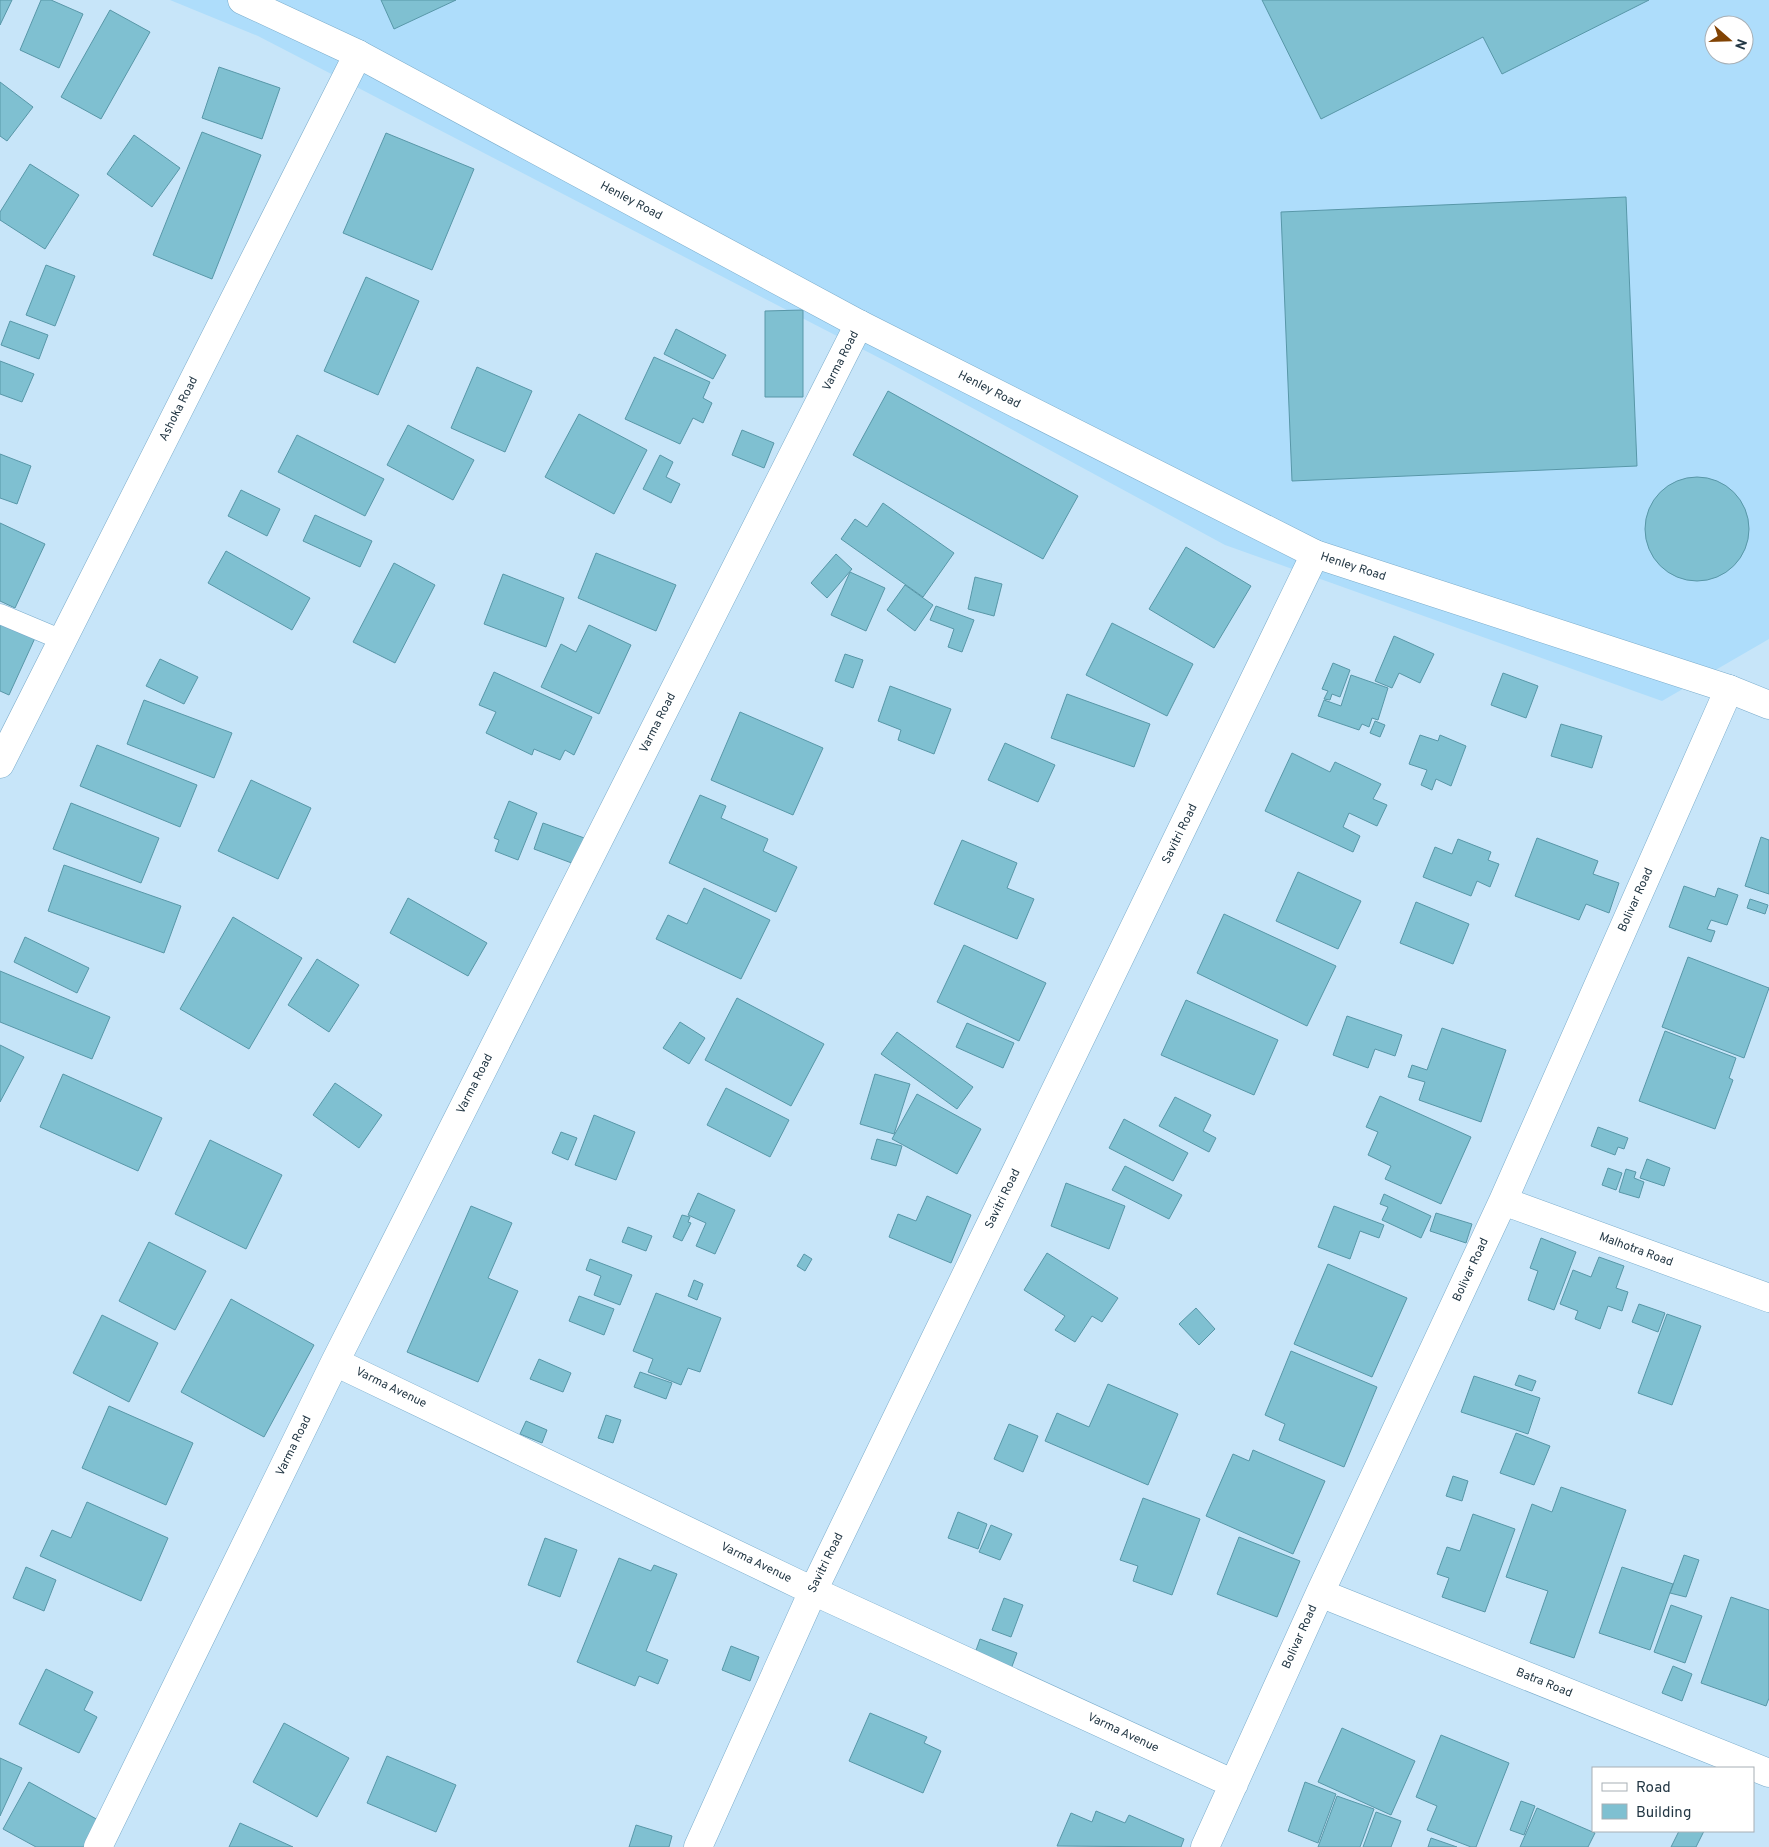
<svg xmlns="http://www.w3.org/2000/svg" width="1769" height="1847" font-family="Overpass,sans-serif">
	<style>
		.built { fill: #aeddfb; fill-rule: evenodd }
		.building { fill: #7fc0d1; stroke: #5897a8 }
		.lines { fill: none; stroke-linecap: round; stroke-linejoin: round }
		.lane-casing { stroke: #7aaccb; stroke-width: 21 }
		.street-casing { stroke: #7aaccb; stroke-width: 29 }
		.secondary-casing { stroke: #7aaccb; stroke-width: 29 }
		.lane { stroke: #fff; stroke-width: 20 }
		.street { stroke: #fff; stroke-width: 28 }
		.secondary { stroke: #fff; stroke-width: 28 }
		.labels { text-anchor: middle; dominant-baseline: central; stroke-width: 5; stroke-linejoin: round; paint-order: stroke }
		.street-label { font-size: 12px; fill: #243845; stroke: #fff }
	</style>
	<rect width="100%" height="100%" fill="#c7e5f9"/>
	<!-- built -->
	<path class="built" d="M170 0H1769V639L1662 701 1225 545 893 365 258 36ZM1714 25H1744V55H1714Z"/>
	<!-- building -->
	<path class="building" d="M0 0H12L0 25Z
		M41 0H51L83 14 59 68 20 50Z
		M381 0H456L394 29Z
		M1262 0H1649L1502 74 1483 37 1321 119Z
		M110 10 150 32 101 119 61 97Z
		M219 67 280 88 262 139 202 118Z
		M0 82 33 107 7 141 0 136Z
		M202 132 261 155 212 279 153 255Z
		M386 133 474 169 432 270 343 233Z
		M134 135 180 168 152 207 107 174Z
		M30 164 79 195 45 249 0 220V212Z
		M1626 197 1637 466 1292 481 1281 212Z
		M46 265 75 276 55 326 26 315Z
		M366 277 419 301 378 395 324 371Z
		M803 310V397H765V311Z
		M10 321 48 335 39 359 1 345Z
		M676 329 726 355 713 379 664 354Z
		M654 357 710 382 703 398 712 403 703 423 693 418 680 444 625 419Z
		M0 361 34 374 22 402 0 394Z
		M477 367 532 391 505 452 451 428Z
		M888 391 1078 496 1043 559 853 455Z
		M579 414 647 450 614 514 545 477Z
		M408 425 474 460 453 500 387 465Z
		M742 430 774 443 764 468 732 455Z
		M297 435 384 479 365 516 278 472Z
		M0 454 31 466 17 504 0 498Z
		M660 455 673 462 666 477 680 484 671 503 643 489Z
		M1645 529a52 52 0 1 1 104 0a52 52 0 1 1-104 0Z
		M241 490 280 509 267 536 228 516Z
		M883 503 954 553 923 597 841 539 855 519 867 527Z
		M315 515 372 541 360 567 303 541Z
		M0 523 45 544 15 608 0 601Z
		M1186 547 1251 586 1214 648 1149 609Z
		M226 551 310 598 292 630 208 583Z
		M596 553 676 585 656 631 578 598Z
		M836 554 852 569 827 598 811 583Z
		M394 563 435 585 395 663 353 642Z
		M850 572 885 588 866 631 831 615Z
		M503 574 564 598 546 647 484 624Z
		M975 577 1002 584 994 616 968 609Z
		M905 585 933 605 915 631 887 610Z
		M936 606 974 620 962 652 948 647 954 629 930 620Z
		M0 623 35 638 9 695 0 691Z
		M1112 623 1193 664 1167 716 1086 675Z
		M589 625 631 645 599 714 541 687 561 644 576 652Z
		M1394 636 1434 654 1420 683 1399 673 1392 688 1375 681Z
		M845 654 863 660 853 688 835 681Z
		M160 659 198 677 184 704 146 686Z
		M1333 663 1350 670 1340 697 1332 694 1330 700 1324 699 1328 691 1322 689Z
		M494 672 592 717 574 755 565 750 560 760 534 749 532 755 486 733 496 712 479 705Z
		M1503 673 1538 686 1526 718 1491 705Z
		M1351 675 1388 688 1378 720 1372 718 1369 727 1362 724 1359 730 1318 716 1324 700 1341 706Z
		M890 686 951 709 934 754 898 740 901 730 878 721Z
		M1067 694 1150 724 1134 767 1051 738Z
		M144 700 232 733 214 778 127 744Z
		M740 712 823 748 793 815 711 780Z
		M1375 721 1385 725 1380 737 1370 733Z
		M1561 724 1602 736 1592 768 1551 756Z
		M1420 735 1438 741 1440 735 1466 746 1451 786 1436 779 1432 790 1421 785 1427 770 1409 764Z
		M1005 743 1055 765 1038 802 988 780Z
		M97 745 197 785 180 827 80 786Z
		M1292 753 1330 772 1335 762 1381 784 1373 799 1387 805 1377 826 1349 813 1343 827 1360 836 1353 852 1265 811Z
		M251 780 311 808 278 879 218 851Z
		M700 795 726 806 721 818 768 839 763 851 797 867 776 912 669 863Z
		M509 801 537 813 518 860 495 851 499 840 494 838Z
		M71 803 159 838 141 883 53 849Z
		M543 823 587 839 577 865 534 849Z
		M1761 837 1769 840V894L1745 886Z
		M1537 838 1598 861 1593 874 1619 883 1609 913 1586 904 1579 920 1515 896Z
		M1458 839 1491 852 1488 860 1499 864 1490 887 1477 881 1471 896 1423 877 1435 847 1452 854Z
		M962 840 1017 863 1007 888 1034 899 1017 939 934 904Z
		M64 865 181 906 164 953 48 911Z
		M1298 872 1361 901 1338 949 1276 921Z
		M1684 886 1715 897 1718 888 1738 895 1727 925 1711 920 1707 929 1715 931 1711 942 1669 927Z
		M704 888 770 920 741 979 656 939 668 915 687 924Z
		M408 898 487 943 468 976 390 933Z
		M1750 899 1768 905 1765 914 1747 908Z
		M1416 902 1469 924 1453 964 1400 943Z
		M1224 914 1336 966 1307 1026 1197 973Z
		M233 917 302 958 249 1049 180 1009Z
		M25 937 89 968 77 993 14 962Z
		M964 945 1046 983 1019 1041 937 1002Z
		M1688 957 1769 988 1744 1058 1662 1027Z
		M317 959 359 985 329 1032 288 1005Z
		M0 971 110 1017 92 1059 0 1022Z
		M737 998 824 1044 791 1106 705 1060Z
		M1186 1000 1278 1040 1254 1095 1161 1055Z
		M1347 1016 1402 1035 1395 1056 1375 1049 1368 1068 1333 1055Z
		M680 1022 705 1038 689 1064 663 1048Z
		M967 1023 1014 1043 1003 1068 956 1047Z
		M1442 1028 1506 1050 1481 1122 1419 1100 1425 1082 1408 1077 1412 1065 1427 1070Z
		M1665 1031 1736 1058 1729 1078 1733 1080 1715 1129 1639 1101Z
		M897 1032 973 1087 957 1109 881 1054Z
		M0 1045 24 1057 0 1102Z
		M63 1074 162 1118 138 1171 40 1127Z
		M875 1074 910 1084 894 1134 860 1124Z
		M335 1083 382 1115 359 1148 313 1115Z
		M726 1088 789 1120 770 1157 707 1125Z
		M917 1094 981 1129 957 1174 892 1139Z
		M1380 1096 1471 1137 1441 1204 1385 1179 1391 1166 1368 1155 1378 1132 1366 1127Z
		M1175 1097 1211 1115 1203 1131 1216 1138 1209 1152 1159 1126Z
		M594 1115 635 1132 616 1180 575 1165Z
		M1124 1119 1188 1153 1173 1181 1109 1148Z
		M1598 1127 1628 1138 1624 1149 1618 1147 1615 1155 1591 1146Z
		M561 1132 577 1138 568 1160 552 1153Z
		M877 1139 902 1146 896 1166 871 1159Z
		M210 1140 282 1175 246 1249 175 1214Z
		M1647 1159 1670 1168 1664 1186 1640 1178Z
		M1125 1166 1182 1195 1169 1219 1112 1190Z
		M1608 1168 1622 1173 1616 1190 1602 1185Z
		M1626 1169 1636 1172 1634 1178 1644 1182 1639 1198 1619 1192Z
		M1066 1183 1125 1206 1109 1249 1051 1226Z
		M698 1193 735 1210 715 1254 696 1246 706 1223 688 1215Z
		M1384 1194 1431 1216 1421 1238 1382 1220 1388 1207 1380 1204Z
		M927 1196 971 1215 951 1263 889 1237 898 1214 916 1221Z
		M471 1206 512 1223 488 1278 518 1291 478 1382 407 1352Z
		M1334 1206 1384 1225 1379 1238 1360 1231 1350 1259 1318 1247Z
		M1436 1213 1472 1224 1466 1243 1430 1231Z
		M682 1215 690 1217 688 1222 691 1223 682 1241 673 1237Z
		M628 1227 652 1236 646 1251 622 1242Z
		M1541 1238 1576 1252 1554 1310 1528 1300 1538 1271 1530 1268Z
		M149 1242 206 1271 175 1330 119 1301Z
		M1047 1253 1118 1298 1102 1322 1092 1316 1075 1342 1055 1330 1065 1316 1024 1290Z
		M804 1254 812 1259 805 1271 797 1266Z
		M1599 1257 1624 1266 1616 1288 1628 1292 1622 1311 1608 1306 1600 1329 1575 1319 1578 1311 1560 1304 1573 1270 1591 1277Z
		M590 1259 632 1275 620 1305 594 1295 601 1276 586 1270Z
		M1328 1264 1407 1298 1372 1377 1294 1344Z
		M694 1280 703 1284 697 1300 688 1296Z
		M656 1293 721 1318 700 1372 688 1368 681 1385 648 1372 653 1359 633 1351Z
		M579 1296 614 1309 604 1335 569 1321Z
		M231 1299 314 1345 264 1437 181 1392Z
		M1639 1304 1665 1313 1658 1332 1632 1322Z
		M1196 1308 1215 1329 1199 1345 1179 1324Z
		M1667 1314 1701 1326 1672 1405 1638 1393Z
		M102 1315 158 1343 129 1402 73 1373Z
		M1291 1351 1377 1387 1344 1467 1279 1440 1285 1424 1265 1415Z
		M539 1359 571 1373 563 1392 530 1379Z
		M640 1372 672 1383 666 1399 634 1387Z
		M1519 1375 1536 1381 1532 1391 1515 1385Z
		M1474 1376 1540 1398 1528 1434 1461 1412Z
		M1108 1384 1178 1414 1148 1485 1045 1441 1057 1413 1089 1427Z
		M109 1406 193 1443 166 1505 82 1468Z
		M606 1415 621 1420 613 1443 598 1438Z
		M526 1421 547 1430 542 1443 520 1434Z
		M1009 1424 1038 1436 1023 1472 994 1459Z
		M1516 1433 1550 1446 1534 1485 1500 1473Z
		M1253 1450 1325 1481 1293 1554 1206 1516 1233 1454 1249 1461Z
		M1453 1476 1468 1481 1462 1501 1446 1496Z
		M1561 1487 1626 1510 1574 1658 1530 1643 1548 1591 1506 1577 1532 1504 1552 1512Z
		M1143 1498 1200 1519 1172 1595 1133 1581 1138 1566 1120 1560Z
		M87 1502 168 1538 141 1601 40 1556 52 1530 71 1538Z
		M958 1512 987 1524 978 1549 948 1538Z
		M1473 1514 1515 1529 1485 1612 1442 1597 1449 1578 1437 1574 1447 1547 1460 1551Z
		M991 1525 1012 1534 1000 1560 979 1552Z
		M1239 1537 1300 1561 1277 1617 1217 1594Z
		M545 1538 577 1550 560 1597 528 1585Z
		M1684 1555 1699 1560 1686 1597 1670 1593Z
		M619 1558 651 1571 654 1565 677 1574 646 1651 668 1660 658 1684 639 1676 635 1686 577 1662Z
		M26 1567 56 1580 44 1611 13 1598Z
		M1622 1567 1673 1584 1650 1650 1599 1633Z
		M1731 1597 1769 1610V1698L1766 1706 1701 1683Z
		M1004 1598 1023 1605 1011 1637 992 1630Z
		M1671 1605 1702 1616 1685 1663 1654 1652Z
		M980 1639 1017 1653 1011 1669 974 1656Z
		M731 1646 759 1657 750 1681 722 1670Z
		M1673 1666 1692 1674 1682 1701 1662 1693Z
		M46 1669 93 1692 84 1710 97 1717 79 1753 19 1724Z
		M870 1713 927 1737 924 1743 941 1751 923 1793 849 1761Z
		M284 1723 349 1758 317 1817 253 1782Z
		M1342 1728 1415 1761 1391 1815 1318 1782Z
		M1441 1735 1509 1763 1476 1847H1471L1427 1830 1437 1806 1416 1797Z
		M387 1756 456 1785 436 1832 367 1803Z
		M0 1758 22 1768 0 1816Z
		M29 1782 100 1821 86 1847H36L3 1829Z
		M1305 1782 1336 1794 1318 1843 1288 1831Z
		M1337 1796 1374 1809 1360 1847H1318Z
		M1521 1801 1535 1806 1524 1835 1510 1830Z
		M1537 1808 1595 1833 1588 1847H1520Z
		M1096 1811 1125 1823 1129 1815 1184 1839 1181 1847 1057 1846 1071 1813 1092 1822Z
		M1376 1812 1401 1821 1391 1847H1363Z
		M240 1823 293 1847H229Z
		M636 1825 672 1836 669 1847H629Z
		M1679 1831H1704L1696 1847H1671Z
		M1431 1838 1457 1847H1428Z"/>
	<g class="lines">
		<!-- lane casing -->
		<g class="lane-casing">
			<path id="lane" d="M0 614 62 640"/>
		</g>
		<!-- street casing -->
		<g class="street-casing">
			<path id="street" d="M0 764 358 54
				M1503 1201 1769 1298
				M335 1362 813 1591 1234 1784
				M1320 1593 1769 1773
				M98 1847 335 1362 859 324
				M698 1847 813 1591 1315 554
				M1205 1847 1320 1593 1503 1201 1729 689"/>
		</g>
		<!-- secondary casing -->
		<g class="secondary-casing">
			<path id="secondary" d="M242 0 358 54 859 324 1315 554 1729 689 1769 705"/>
		</g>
		<!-- lane -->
		<use href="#lane" class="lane"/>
		<!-- street -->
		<use href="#street" class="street"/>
		<!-- secondary -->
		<use href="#secondary" class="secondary"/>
	</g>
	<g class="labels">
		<!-- street labels -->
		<g class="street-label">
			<text transform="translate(631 201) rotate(28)">Henley Road</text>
			<text transform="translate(841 361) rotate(-63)">Varma Road</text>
			<text transform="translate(989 390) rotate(27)">Henley Road</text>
			<text transform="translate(179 409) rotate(-63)">Ashoka Road</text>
			<text transform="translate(1353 567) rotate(18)">Henley Road</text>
			<text transform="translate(658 723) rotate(-63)">Varma Road</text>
			<text transform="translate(1180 834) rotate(-64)">Savitri Road</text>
			<text transform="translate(1636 900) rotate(-66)">Bolivar Road</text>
			<text transform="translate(475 1084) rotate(-63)">Varma Road</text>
			<text transform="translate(1003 1199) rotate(-64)">Savitri Road</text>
			<text transform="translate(1636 1250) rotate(20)">Malhotra Road</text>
			<text transform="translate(1471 1270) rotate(-65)">Bolivar Road</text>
			<text transform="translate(391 1388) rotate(26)">Varma Avenue</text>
			<text transform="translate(294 1446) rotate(-64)">Varma Road</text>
			<text transform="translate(756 1563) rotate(26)">Varma Avenue</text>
			<text transform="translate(826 1563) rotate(-64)">Savitri Road</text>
			<text transform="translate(1300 1637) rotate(-66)">Bolivar Road</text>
			<text transform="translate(1544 1683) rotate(22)">Batra Road</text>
			<text transform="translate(1123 1733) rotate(25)">Varma Avenue</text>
		</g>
	</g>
	<!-- legend -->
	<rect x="1592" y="1767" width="162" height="65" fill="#ffffff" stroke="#a7afb5"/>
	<rect x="1602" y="1783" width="25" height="8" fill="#ffffff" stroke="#a7afb5"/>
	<text x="1636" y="1792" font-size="15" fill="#243845">Road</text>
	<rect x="1602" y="1804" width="25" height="15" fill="#7fc0d1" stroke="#a7afb5"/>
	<text x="1636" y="1817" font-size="15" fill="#243845">Building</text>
	<!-- north arrow -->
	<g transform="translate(1729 40) rotate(110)"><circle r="24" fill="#ffffff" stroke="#a7afb5"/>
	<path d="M0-4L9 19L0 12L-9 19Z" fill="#814304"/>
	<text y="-8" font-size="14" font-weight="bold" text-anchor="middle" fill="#243845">N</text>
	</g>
</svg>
